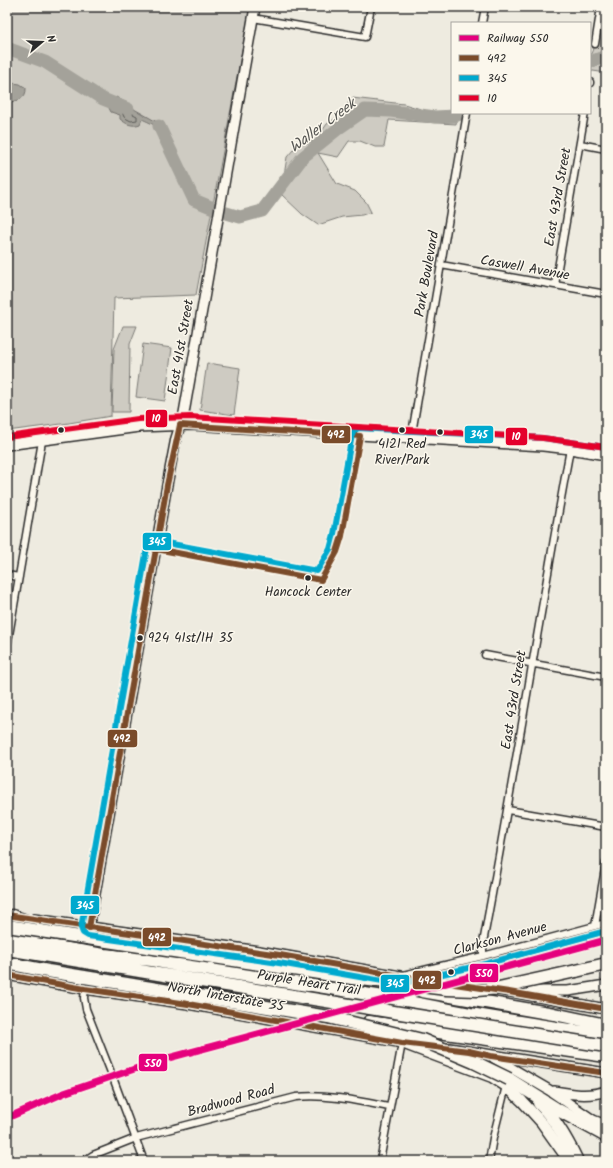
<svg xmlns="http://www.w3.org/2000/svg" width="613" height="1168" font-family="Kalam,sans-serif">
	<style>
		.green { fill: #cecbc2; stroke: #7c7b76 }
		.water { fill: #a4a29a; stroke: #74726e }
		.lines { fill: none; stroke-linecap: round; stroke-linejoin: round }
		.shore { stroke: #5b5b57; stroke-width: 1 }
		.river { stroke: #a4a29a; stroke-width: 13 }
		.street-casing { stroke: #2b2b2b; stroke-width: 9 }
		.secondary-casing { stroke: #2b2b2b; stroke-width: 12 }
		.primary-casing { stroke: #2b2b2b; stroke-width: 13 }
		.highway-casing { stroke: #2b2b2b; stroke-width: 15 }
		.street { stroke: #fbf7ec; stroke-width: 6 }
		.secondary { stroke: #fbf7ec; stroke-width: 9 }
		.primary { stroke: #fbf7ec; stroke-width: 10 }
		.highway { stroke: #fbf7ec; stroke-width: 12 }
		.highway-bridge-casing { stroke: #2b2b2b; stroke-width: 15; stroke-linecap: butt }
		.highway-bridge { stroke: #fbf7ec; stroke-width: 12 }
		.bus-1-casing { stroke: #fbf7ec; stroke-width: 9 }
		.bus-2-casing { stroke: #fbf7ec; stroke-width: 9 }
		.bus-3-casing { stroke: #fbf7ec; stroke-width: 9 }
		.bus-1 { stroke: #7a4b2a; stroke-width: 6 }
		.bus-2 { stroke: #00a9ce; stroke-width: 6 }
		.bus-3 { stroke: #e4002b; stroke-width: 6 }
		.rail-1-casing { stroke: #fbf7ec; stroke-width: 10 }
		.rail-1 { stroke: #e5007d; stroke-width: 7 }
		.bus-dot { fill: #2b2b2b; stroke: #fbf7ec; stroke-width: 1.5 }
		.labels { text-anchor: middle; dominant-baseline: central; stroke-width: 3; stroke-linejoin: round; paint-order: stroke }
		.bus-label { font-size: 13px; fill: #2b2b2b; stroke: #fbf7ec }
		.street-label { font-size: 14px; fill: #2b2b2b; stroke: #fbf7ec }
		.water-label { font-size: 15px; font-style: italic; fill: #555552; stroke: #fbf7ec }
		.line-badge { stroke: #fbf7ec; stroke-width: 1.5 }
		.badge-label { font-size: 11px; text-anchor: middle; font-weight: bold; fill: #fff }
	</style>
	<rect width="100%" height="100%" fill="#eeebe0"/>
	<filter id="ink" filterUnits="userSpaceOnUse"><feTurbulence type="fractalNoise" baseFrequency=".025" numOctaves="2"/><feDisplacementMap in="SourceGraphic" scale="8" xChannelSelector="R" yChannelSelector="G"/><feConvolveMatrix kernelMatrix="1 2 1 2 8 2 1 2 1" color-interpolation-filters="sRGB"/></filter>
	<g filter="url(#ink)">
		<!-- green -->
		<path class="green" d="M7 7H250L196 295 114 298 111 416 69 423 7 431Z
			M606 17V73L593 71 590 72V56Z
			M352 98 404 104 434 113 452 111V113H458L456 124 389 120 384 147H375L360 141H349L338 157 318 153 337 184 355 191 366 202 371 212 362 215 342 217 318 225 302 214 281 194 287 157 299 143 315 141 327 124 339 116Z
			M123 326H137L130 344 129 412H112L114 349Z
			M143 344 172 348 165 401 136 397Z
			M207 363 240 368 234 415 200 410Z"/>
		<!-- water -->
		<path class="water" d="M7 82 20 84 26 88C27 99 16 102 7 102Z
			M116 97 132 106 134 109 164 126 169 135 170 140 168 142C160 139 160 134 156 127 154 124 146 121 142 119L140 124C132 127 126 124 120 119V115L111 112 109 108 113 100Z"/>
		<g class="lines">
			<!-- shore -->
			<path class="shore" d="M118 102 129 109 131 113 137 116V120L131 121 127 119 124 117 122 112 114 107 116 103Z"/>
			<!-- river -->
			<path class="river" d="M7 48 45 62 103 99 128 109
				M590 62 606 56
				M159 126 194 200 223 212 240 217 262 211 303 157 339 128 365 110 391 111 435 117 455 116 463 113"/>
			<!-- street casing -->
			<g class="street-casing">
				<path id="street" d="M253 18 365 37 371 7
					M482 23 485 7
					M595 44 601 7
					M590 83V82
					M580 144 606 149
					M441 265 606 294
					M555 285 585 113
					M411 439 467 113
					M7 575 19 577
					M7 647 42 441
					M485 655 606 677
					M508 810 606 827
					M595 926 606 863
					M483 956V943C514 778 540 613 570 449
					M403 975 483 956 606 923
					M85 989 84 998 86 1009 112 1075 144 1161
					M84 1161 93 1155 136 1138 296 1097C327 1094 358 1101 389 1107
					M380 1161 402 1043
					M489 1161 493 1138 506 1086"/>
			</g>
			<!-- secondary casing -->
			<g class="secondary-casing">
				<path id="secondary" d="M7 445 139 427 190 425 543 446 570 449 606 455
					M34 919 259 951 400 976 464 985
					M89 928 167 485 176 438 184 413 255 7
					M7 975 85 989 188 1004 409 1044
					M499 990 606 1009
					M527 991H568L606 985
					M449 1048 606 1073
					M494 1058 549 1090 593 1120 606 1125
					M554 1091C571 1094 589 1097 606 1091"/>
			</g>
			<!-- primary casing -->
			<g class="primary-casing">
				<path id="primary" d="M402 1043 492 1077 506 1086 522 1101 542 1123 569 1161"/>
			</g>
			<!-- highway casing -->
			<g class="highway-casing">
				<path id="highway" d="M12 916 50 929
					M7 939 104 955 152 960 178 965
					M7 949 176 977
					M576 971 606 964
					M308 985 377 996 470 1014 606 1036
					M422 991 554 1014 606 1025
					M369 1022 606 1056
					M509 1079 560 1111 606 1136
					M539 1103C556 1120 567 1140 577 1161"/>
			</g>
			<!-- street -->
			<use href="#street" class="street"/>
			<!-- secondary -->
			<use href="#secondary" class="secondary"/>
			<!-- primary -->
			<use href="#primary" class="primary"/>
			<!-- highway -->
			<use href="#highway" class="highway"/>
			<!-- highway-bridge casing -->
			<g class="highway-bridge-casing">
				<path id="highway-bridge" d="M7 926 352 978 447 989 477 990 499 988 576 971
					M7 963 48 971 328 1017 422 1040 474 1062 509 1079
					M178 965 308 985
					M176 977 606 1046"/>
			</g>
			<!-- highway-bridge -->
			<use href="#highway-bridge" class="highway-bridge"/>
			<!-- bus-1 casing -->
			<g class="bus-1-casing">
				<path id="bus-1" d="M180 425 360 436 342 536 337 552 321 580 156 549 167 485Z
					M7 915 280 955 400 976 509 992 606 1009
					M89 928 156 549
					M7 975 85 989 188 1004 402 1043 469 1051 491 1056 606 1073"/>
			</g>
			<!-- bus-2 casing -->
			<g class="bus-2-casing">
				<path id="bus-2" d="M606 447 543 438 358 428 354 431 352 435 334 534 330 549 317 571 156 541 150 543 147 548 81 928 83 933 88 936 279 963 400 984 485 964 606 931"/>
			</g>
			<!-- bus-3 casing -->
			<g class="bus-3-casing">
				<path id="bus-3" d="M7 437 138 419 190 417 543 438 606 447"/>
			</g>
			<!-- bus-1 -->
			<use href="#bus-1" class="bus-1"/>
			<!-- bus-2 -->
			<use href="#bus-2" class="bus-2"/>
			<!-- bus-3 -->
			<use href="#bus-3" class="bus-3"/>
			<!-- rail-1 casing -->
			<g class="rail-1-casing">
				<path id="rail-1" d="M7 1118 64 1093 161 1060 606 940"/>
			</g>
			<!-- rail-1 -->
			<use href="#rail-1" class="rail-1"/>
		</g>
	</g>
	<!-- markers -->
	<g class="bus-dot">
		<circle cx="61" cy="430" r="3.5"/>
		<circle cx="402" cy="430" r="3.5"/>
		<circle cx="440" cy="432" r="3.5"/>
		<circle cx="308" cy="578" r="3.5"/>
		<circle cx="140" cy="638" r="3.5"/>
		<circle cx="451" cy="972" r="3.5"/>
	</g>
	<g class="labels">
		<!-- bus labels -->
		<g class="bus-label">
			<text x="402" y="444">4121 Red<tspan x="402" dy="16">River/Park</tspan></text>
			<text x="308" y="592">Hancock Center</text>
			<text x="148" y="638" text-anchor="start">924 41st/IH 35</text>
		</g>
		<!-- street labels -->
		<g class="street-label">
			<text transform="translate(558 197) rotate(-80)">East 43rd Street</text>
			<text transform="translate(525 268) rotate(10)">Caswell Avenue</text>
			<text transform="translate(427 274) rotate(-80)">Park Boulevard</text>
			<text transform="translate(181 347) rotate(-80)">East 41st Street</text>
			<text transform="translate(514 700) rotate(-81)">East 43rd Street</text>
			<text transform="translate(500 939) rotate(-15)">Clarkson Avenue</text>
			<text transform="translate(309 983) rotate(9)">Purple Heart Trail</text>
			<text transform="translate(226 997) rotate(10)">North Interstate 35</text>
			<text transform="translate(231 1101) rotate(-15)">Bradwood Road</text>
		</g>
		<!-- water labels -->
		<g class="water-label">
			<text transform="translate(323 126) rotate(-37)">Waller Creek</text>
		</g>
	</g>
	<g class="line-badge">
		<rect x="145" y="409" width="23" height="19" rx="4" fill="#e4002b"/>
		<rect x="321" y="425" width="30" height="19" rx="4" fill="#7a4b2a"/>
		<rect x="464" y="425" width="30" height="19" rx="4" fill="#00a9ce"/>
		<rect x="505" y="427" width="23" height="19" rx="4" fill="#e4002b"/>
		<rect x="142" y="532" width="30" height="19" rx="4" fill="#00a9ce"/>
		<rect x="107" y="729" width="31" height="19" rx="4" fill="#7a4b2a"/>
		<rect x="70" y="895" width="30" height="20" rx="4" fill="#00a9ce"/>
		<rect x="142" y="927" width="30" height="20" rx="4" fill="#7a4b2a"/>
		<rect x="469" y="963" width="30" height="20" rx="4" fill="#e5007d"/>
		<rect x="412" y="970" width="30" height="20" rx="4" fill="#7a4b2a"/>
		<rect x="380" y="974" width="30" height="19" rx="4" fill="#00a9ce"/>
		<rect x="138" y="1053" width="30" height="19" rx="4" fill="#e5007d"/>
	</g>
	<g class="badge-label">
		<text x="156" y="422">10</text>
		<text x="336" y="438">492</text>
		<text x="479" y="438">345</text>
		<text x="516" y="440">10</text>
		<text x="157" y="545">345</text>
		<text x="122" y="742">492</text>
		<text x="85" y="909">345</text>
		<text x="157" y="941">492</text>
		<text x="484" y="977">550</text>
		<text x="427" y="984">492</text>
		<text x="395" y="987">345</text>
		<text x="153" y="1067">550</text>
	</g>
	<!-- margin -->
	<rect width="613" height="1168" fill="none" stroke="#fbf7ec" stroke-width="24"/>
	<rect x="12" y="12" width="589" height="1144" fill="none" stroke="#2b2b2b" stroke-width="1.5" filter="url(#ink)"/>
	<!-- legend -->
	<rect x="451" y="22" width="140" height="92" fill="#fbf7ec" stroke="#a8a59f"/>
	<rect x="459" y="35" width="20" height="6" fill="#e5007d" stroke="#a8a59f"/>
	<text x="487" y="42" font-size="12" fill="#2b2b2b">Railway 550</text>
	<rect x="459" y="55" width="20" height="6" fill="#7a4b2a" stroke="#a8a59f"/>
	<text x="487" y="62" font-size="12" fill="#2b2b2b">492</text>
	<rect x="459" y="75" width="20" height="6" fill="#00a9ce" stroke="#a8a59f"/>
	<text x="487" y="82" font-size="12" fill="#2b2b2b">345</text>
	<rect x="459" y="95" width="20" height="6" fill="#e4002b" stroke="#a8a59f"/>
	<text x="487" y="102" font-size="12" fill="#2b2b2b">10</text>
	<!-- north arrow -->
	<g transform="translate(42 42) rotate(71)" stroke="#fbf7ec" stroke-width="3" paint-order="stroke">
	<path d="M0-3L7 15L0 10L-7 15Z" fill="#2b2b2b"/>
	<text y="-6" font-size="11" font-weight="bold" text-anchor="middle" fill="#2b2b2b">N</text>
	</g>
</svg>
